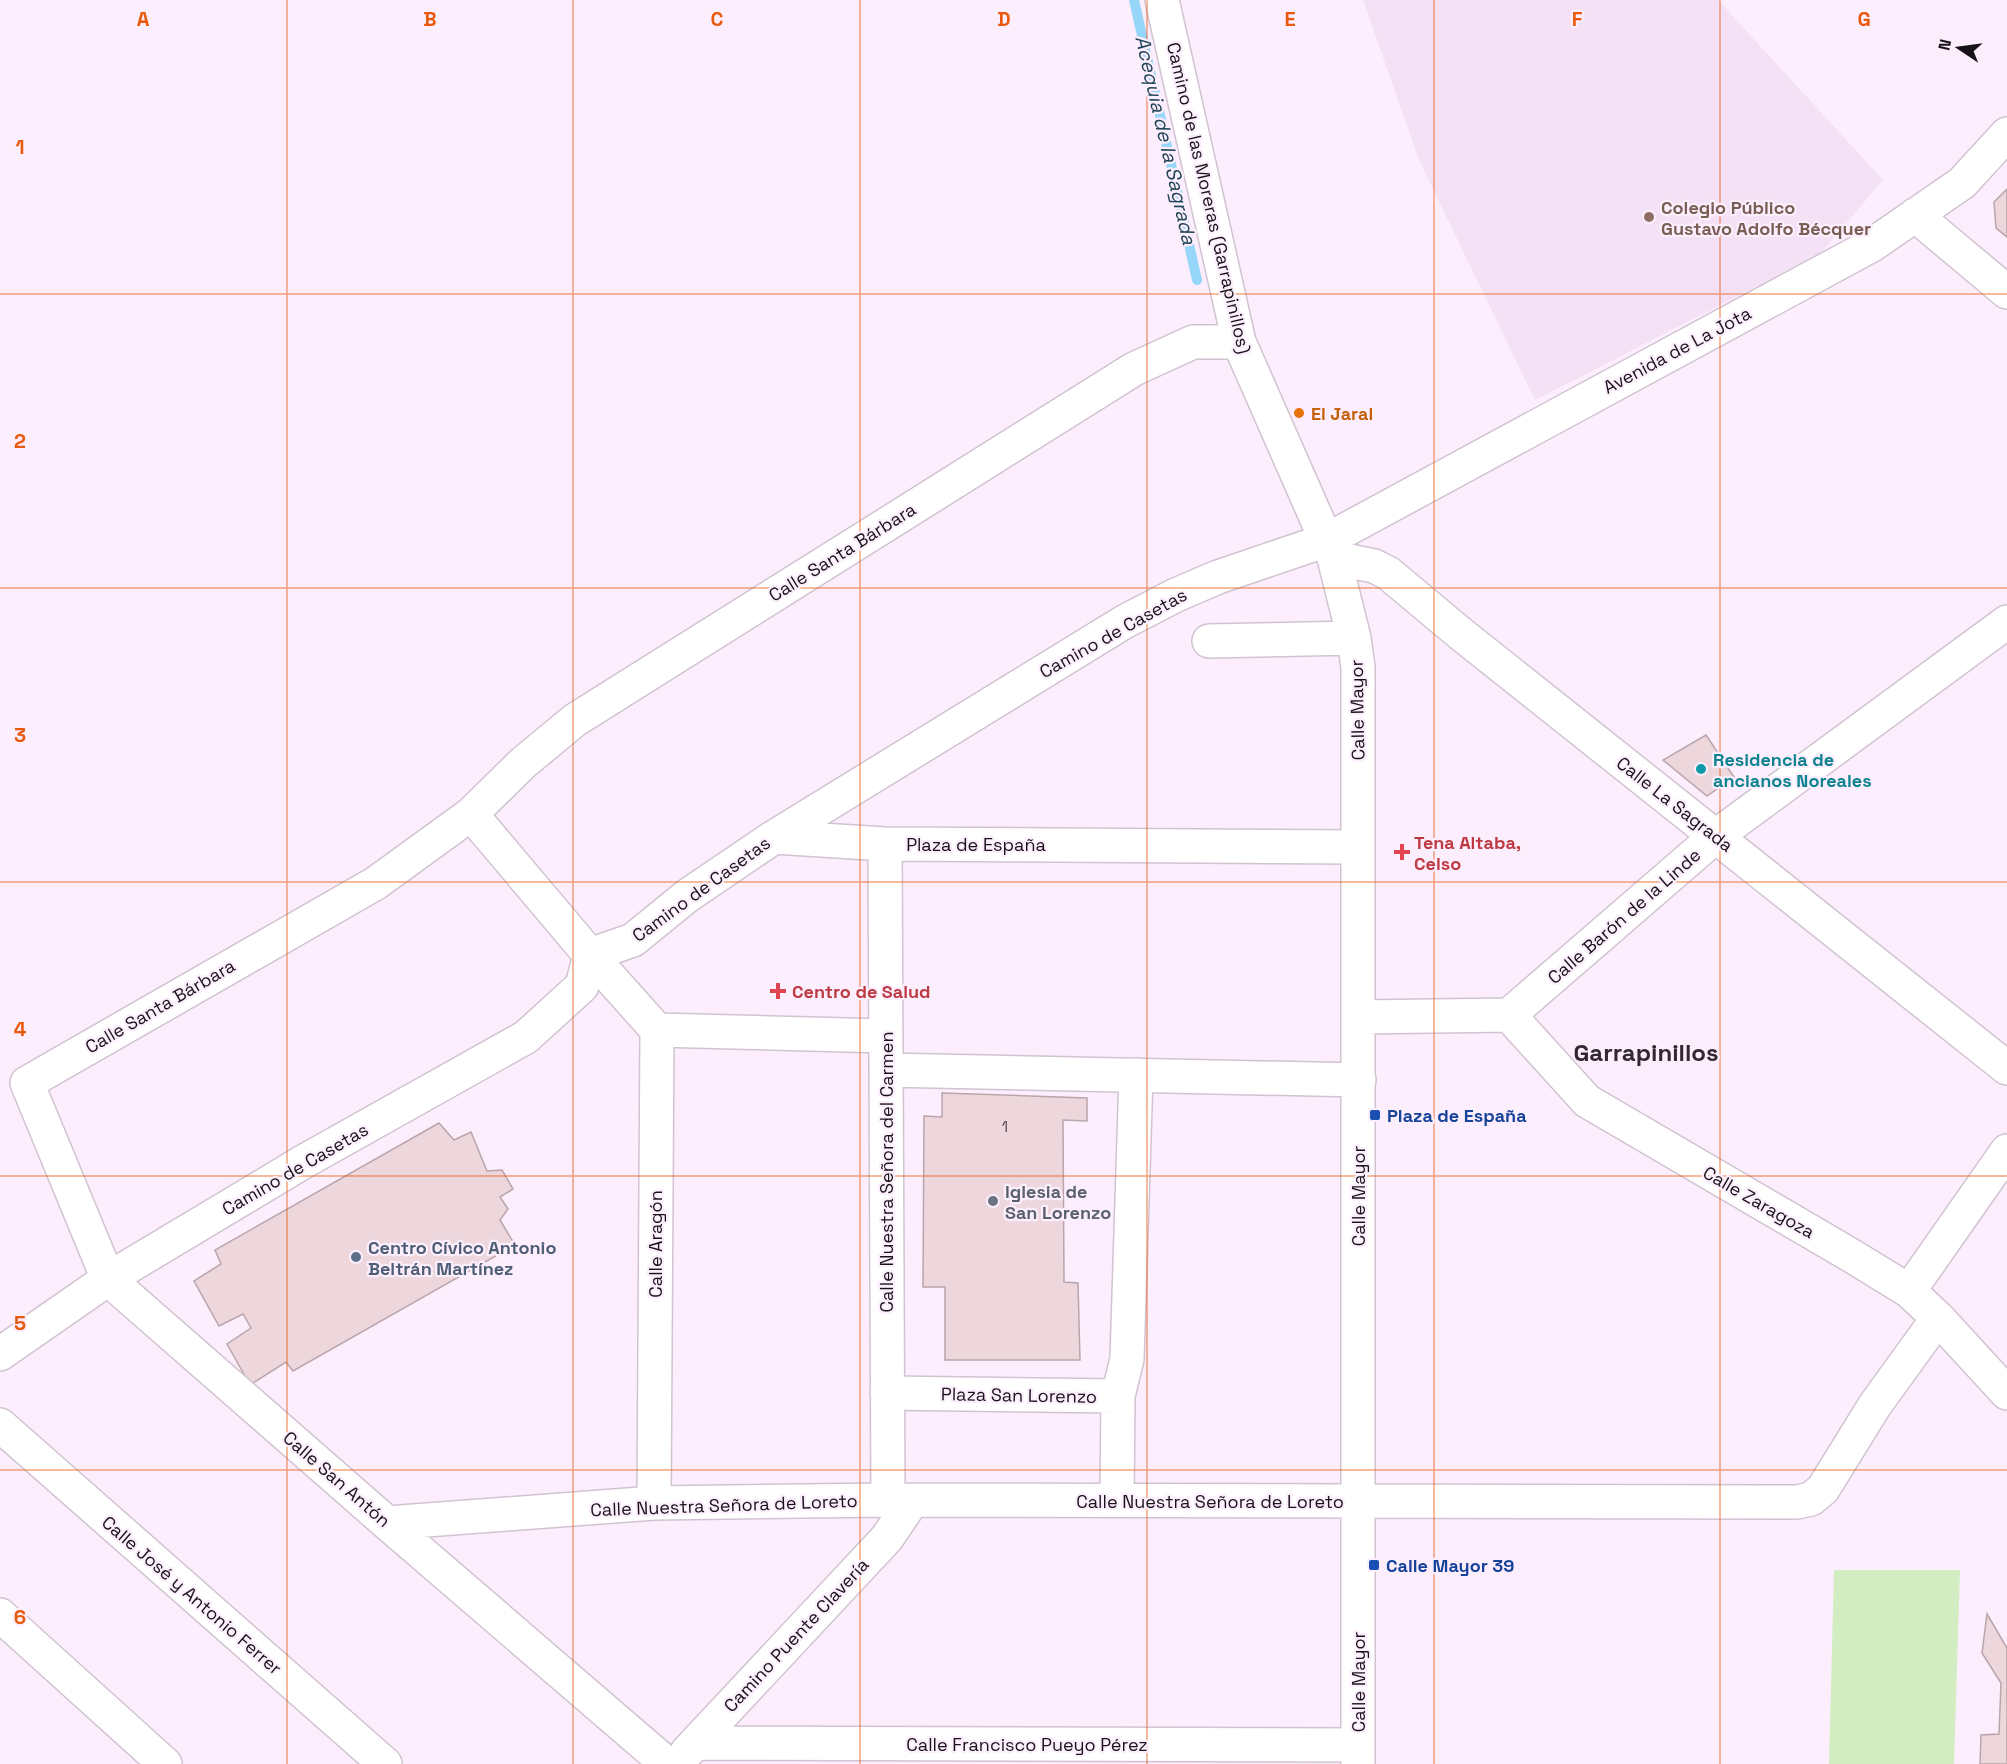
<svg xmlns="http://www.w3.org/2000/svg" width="2007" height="1764" font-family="'Space Grotesk',sans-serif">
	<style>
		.built { fill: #f4e1f5 }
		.green { fill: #d2edc1 }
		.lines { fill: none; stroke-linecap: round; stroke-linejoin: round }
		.stream { stroke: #96d6f9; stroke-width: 10 }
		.building { fill: #edd7dd; stroke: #b9a5aa; stroke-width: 1.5 }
		.minor-casing { stroke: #d1c3d1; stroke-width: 36 }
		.minor { stroke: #fff; stroke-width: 33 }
		.grid { fill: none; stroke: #e8590c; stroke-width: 1.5; stroke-opacity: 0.55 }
		.education-dot { fill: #8d6e63; stroke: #fceefd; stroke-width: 2 }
		.food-dot { fill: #e8710a; stroke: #fceefd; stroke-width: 2 }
		.culture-dot { fill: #0f9aa8; stroke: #fceefd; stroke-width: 2 }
		.health-dot { fill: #e0444e; stroke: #fceefd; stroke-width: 2 }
		.transit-dot { fill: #1a4fb4; stroke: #fceefd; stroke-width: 2 }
		.worship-dot { fill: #6b7280; stroke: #fceefd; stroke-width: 2 }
		.service-dot { fill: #5c6f8a; stroke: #fceefd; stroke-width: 2 }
		.labels { text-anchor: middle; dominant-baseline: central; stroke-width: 4.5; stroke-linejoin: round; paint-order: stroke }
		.number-label { font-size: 15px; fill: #4d4449 }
		.street-label { font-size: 18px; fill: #181318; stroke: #fceefd }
		.education-label { font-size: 18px; font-weight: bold; fill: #785e54; stroke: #fceefd; text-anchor: start }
		.food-label { font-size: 18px; font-weight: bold; fill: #c56008; stroke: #fceefd; text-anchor: start }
		.culture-label { font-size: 18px; font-weight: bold; fill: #0d838f; stroke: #fceefd; text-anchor: start }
		.health-label { font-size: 18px; font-weight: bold; fill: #be3a42; stroke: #fceefd; text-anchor: start }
		.transit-label { font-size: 18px; font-weight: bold; fill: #164399; stroke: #fceefd; text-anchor: start }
		.worship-label { font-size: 18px; font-weight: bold; fill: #5b616d; stroke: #fceefd; text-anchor: start }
		.service-label { font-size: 18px; font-weight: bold; fill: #4e5e75; stroke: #fceefd; text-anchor: start }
		.water-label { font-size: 20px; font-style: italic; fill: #204558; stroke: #fceefd }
		.district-label { font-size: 24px; font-weight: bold; fill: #322833; stroke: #fceefd }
		.grid-label { font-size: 20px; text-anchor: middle; font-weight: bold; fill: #e8590c; stroke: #fceefd; stroke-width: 4.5; stroke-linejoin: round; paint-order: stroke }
	</style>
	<rect width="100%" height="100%" fill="#fceefd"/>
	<!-- built -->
	<path class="built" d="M1363 0H1718L1883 180 1820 254 1535 400 1419 160Z"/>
	<!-- green -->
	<path class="green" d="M1834 1570H1960L1954 1764H1829Z"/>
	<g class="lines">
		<!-- stream -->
		<path class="stream" d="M1134 0 1197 280"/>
	</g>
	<!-- building -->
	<path class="building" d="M2007 189V237L1996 228 1994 202Z
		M1706 735 1734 777 1707 796 1663 760Z
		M942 1093 1087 1098V1121L1063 1120 1064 1282 1078 1283 1080 1360H945V1287H923L924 1116 942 1117Z
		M439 1123 454 1140 471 1132 487 1171 502 1170 513 1189 500 1197 508 1209 500 1220 515 1245 293 1371 286 1362 250 1385 227 1344 251 1328 243 1314 219 1326 194 1281 221 1264 215 1250Z
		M1987 1614 2007 1648V1764H1980L1981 1735 1999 1734 2001 1683 1982 1653Z"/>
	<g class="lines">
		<!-- minor casing -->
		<g class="minor-casing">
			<path id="minor" d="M1162 0 1239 342 1334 558 1354 638 1358 667V1764
				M1915 215 2007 292
				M1334 558 1374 566 1388 573 1461 634 2007 1068
				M1209 641 1354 638
				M471 814 590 955 657 1030 654 1503
				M774 837 885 844 1358 847
				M885 844 888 1500
				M590 955 633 940 687 896 774 837 1124 622 1176 595 1218 577 1327 540 1872 245 1962 183 2007 134
				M1509 1015 1587 1101 1852 1256 1909 1291 1938 1318 2007 1393
				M1359 1017 1509 1015 1716 836 2007 622
				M657 1030 886 1036
				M886 1070 1359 1080
				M1909 1291 2007 1151
				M0 1354 108 1279 303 1162 526 1037 582 986 590 955
				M887 1393 1118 1396 1117 1500
				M1118 1396 1127 1359 1136 1075
				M0 1425 385 1764
				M387 1523 654 1503 888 1500 1797 1502 1811 1499 1823 1489 1875 1405 1938 1318
				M0 1615 165 1764
				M696 1743 1358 1745
				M687 1752 887 1538 912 1501
				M667 1764 387 1523 108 1279 27 1083 376 883 471 814 523 763 575 720 1134 369 1193 342H1239"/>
		</g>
		<!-- minor -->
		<use href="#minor" class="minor"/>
	</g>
	<!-- grid -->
	<path class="grid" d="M287 0V1764M573 0V1764M860 0V1764M1147 0V1764M1434 0V1764M1720 0V1764M0 294H2007M0 588H2007M0 882H2007M0 1176H2007M0 1470H2007"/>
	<!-- markers -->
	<circle class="education-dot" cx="1649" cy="217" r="6"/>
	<circle class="food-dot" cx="1299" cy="413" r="6"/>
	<circle class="culture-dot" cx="1701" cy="769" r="6"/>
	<g class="health-dot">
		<path d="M1399 843h6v6h6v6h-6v6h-6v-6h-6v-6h6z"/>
		<path d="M775 982h6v6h6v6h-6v6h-6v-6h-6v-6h6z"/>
	</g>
	<g class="transit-dot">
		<rect x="1369" y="1109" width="12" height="12" rx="3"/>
		<rect x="1368" y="1559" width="12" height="12" rx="3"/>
	</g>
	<circle class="worship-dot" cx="993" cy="1201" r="6"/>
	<circle class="service-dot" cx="356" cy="1257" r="6"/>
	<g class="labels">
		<!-- number labels -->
		<g class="number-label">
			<text x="1005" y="1126">1</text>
		</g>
		<!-- street labels -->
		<g class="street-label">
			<text transform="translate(1209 198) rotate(77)">Camino de las Moreras (Garrapinillos)</text>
			<text transform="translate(1677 350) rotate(-28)">Avenida de La Jota</text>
			<text transform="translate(842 552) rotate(-32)">Calle Santa Bárbara</text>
			<text transform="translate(1113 633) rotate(-29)">Camino de Casetas</text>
			<text transform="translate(1357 710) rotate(-91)">Calle Mayor</text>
			<text transform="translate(1675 804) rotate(38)">Calle La Sagrada</text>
			<text x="976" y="844">Plaza de España</text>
			<text transform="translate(701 889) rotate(-36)">Camino de Casetas</text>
			<text transform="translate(1624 916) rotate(-41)">Calle Barón de la Linde</text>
			<text transform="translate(160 1006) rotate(-30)">Calle Santa Bárbara</text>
			<text transform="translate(295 1169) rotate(-30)">Camino de Casetas</text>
			<text transform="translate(886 1172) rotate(-90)">Calle Nuestra Señora del Carmen</text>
			<text transform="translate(1358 1196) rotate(-90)">Calle Mayor</text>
			<text transform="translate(1759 1202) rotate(30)">Calle Zaragoza</text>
			<text transform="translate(655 1244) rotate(-90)">Calle Aragón</text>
			<text transform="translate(1019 1395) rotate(1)">Plaza San Lorenzo</text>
			<text transform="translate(337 1479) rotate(41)">Calle San Antón</text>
			<text x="1210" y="1501">Calle Nuestra Señora de Loreto</text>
			<text transform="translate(724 1505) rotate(-2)">Calle Nuestra Señora de Loreto</text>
			<text transform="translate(192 1595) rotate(41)">Calle José y Antonio Ferrer</text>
			<text transform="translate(796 1635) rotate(-47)">Camino Puente Clavería</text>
			<text transform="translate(1358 1682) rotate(-90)">Calle Mayor</text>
			<text x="1027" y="1744">Calle Francisco Pueyo Pérez</text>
		</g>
		<!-- education labels -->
		<g class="education-label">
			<text x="1661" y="207">Colegio Público<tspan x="1661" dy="21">Gustavo Adolfo Bécquer</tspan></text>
		</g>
		<!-- food labels -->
		<g class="food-label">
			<text x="1311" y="413">El Jaral</text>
		</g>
		<!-- culture labels -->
		<g class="culture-label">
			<text x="1713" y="759">Residencia de<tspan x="1713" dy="21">ancianos Noreales</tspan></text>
		</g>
		<!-- health labels -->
		<g class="health-label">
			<text x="1414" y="842">Tena Altaba,<tspan x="1414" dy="21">Celso</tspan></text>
			<text x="792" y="991">Centro de Salud</text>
		</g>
		<!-- transit labels -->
		<g class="transit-label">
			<text x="1387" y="1115">Plaza de España</text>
			<text x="1386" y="1565">Calle Mayor 39</text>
		</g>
		<!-- worship labels -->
		<g class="worship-label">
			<text x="1005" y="1191">Iglesia de<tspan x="1005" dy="21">San Lorenzo</tspan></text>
		</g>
		<!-- service labels -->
		<g class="service-label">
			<text x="368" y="1247">Centro Cívico Antonio<tspan x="368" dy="21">Beltrán Martínez</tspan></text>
		</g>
		<!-- water labels -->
		<g class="water-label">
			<text transform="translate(1166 140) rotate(77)">Acequia de la Sagrada</text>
		</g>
		<!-- district labels -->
		<g class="district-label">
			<text x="1646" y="1052">Garrapinillos</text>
		</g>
	</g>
	<g class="grid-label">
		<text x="143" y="26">A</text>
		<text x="430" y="26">B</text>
		<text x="717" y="26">C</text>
		<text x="1004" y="26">D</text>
		<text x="1290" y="26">E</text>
		<text x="1577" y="26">F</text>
		<text x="1864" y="26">G</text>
		<text x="20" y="154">1</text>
		<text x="20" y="448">2</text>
		<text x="20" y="742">3</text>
		<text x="20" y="1036">4</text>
		<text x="20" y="1330">5</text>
		<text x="20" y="1624">6</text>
	</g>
	<!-- north arrow -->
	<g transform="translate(1959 48) rotate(283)" stroke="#fceefd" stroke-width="4.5" paint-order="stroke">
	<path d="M0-4.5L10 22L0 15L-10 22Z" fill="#181318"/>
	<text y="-9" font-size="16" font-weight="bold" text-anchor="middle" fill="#181318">N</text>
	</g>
</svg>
